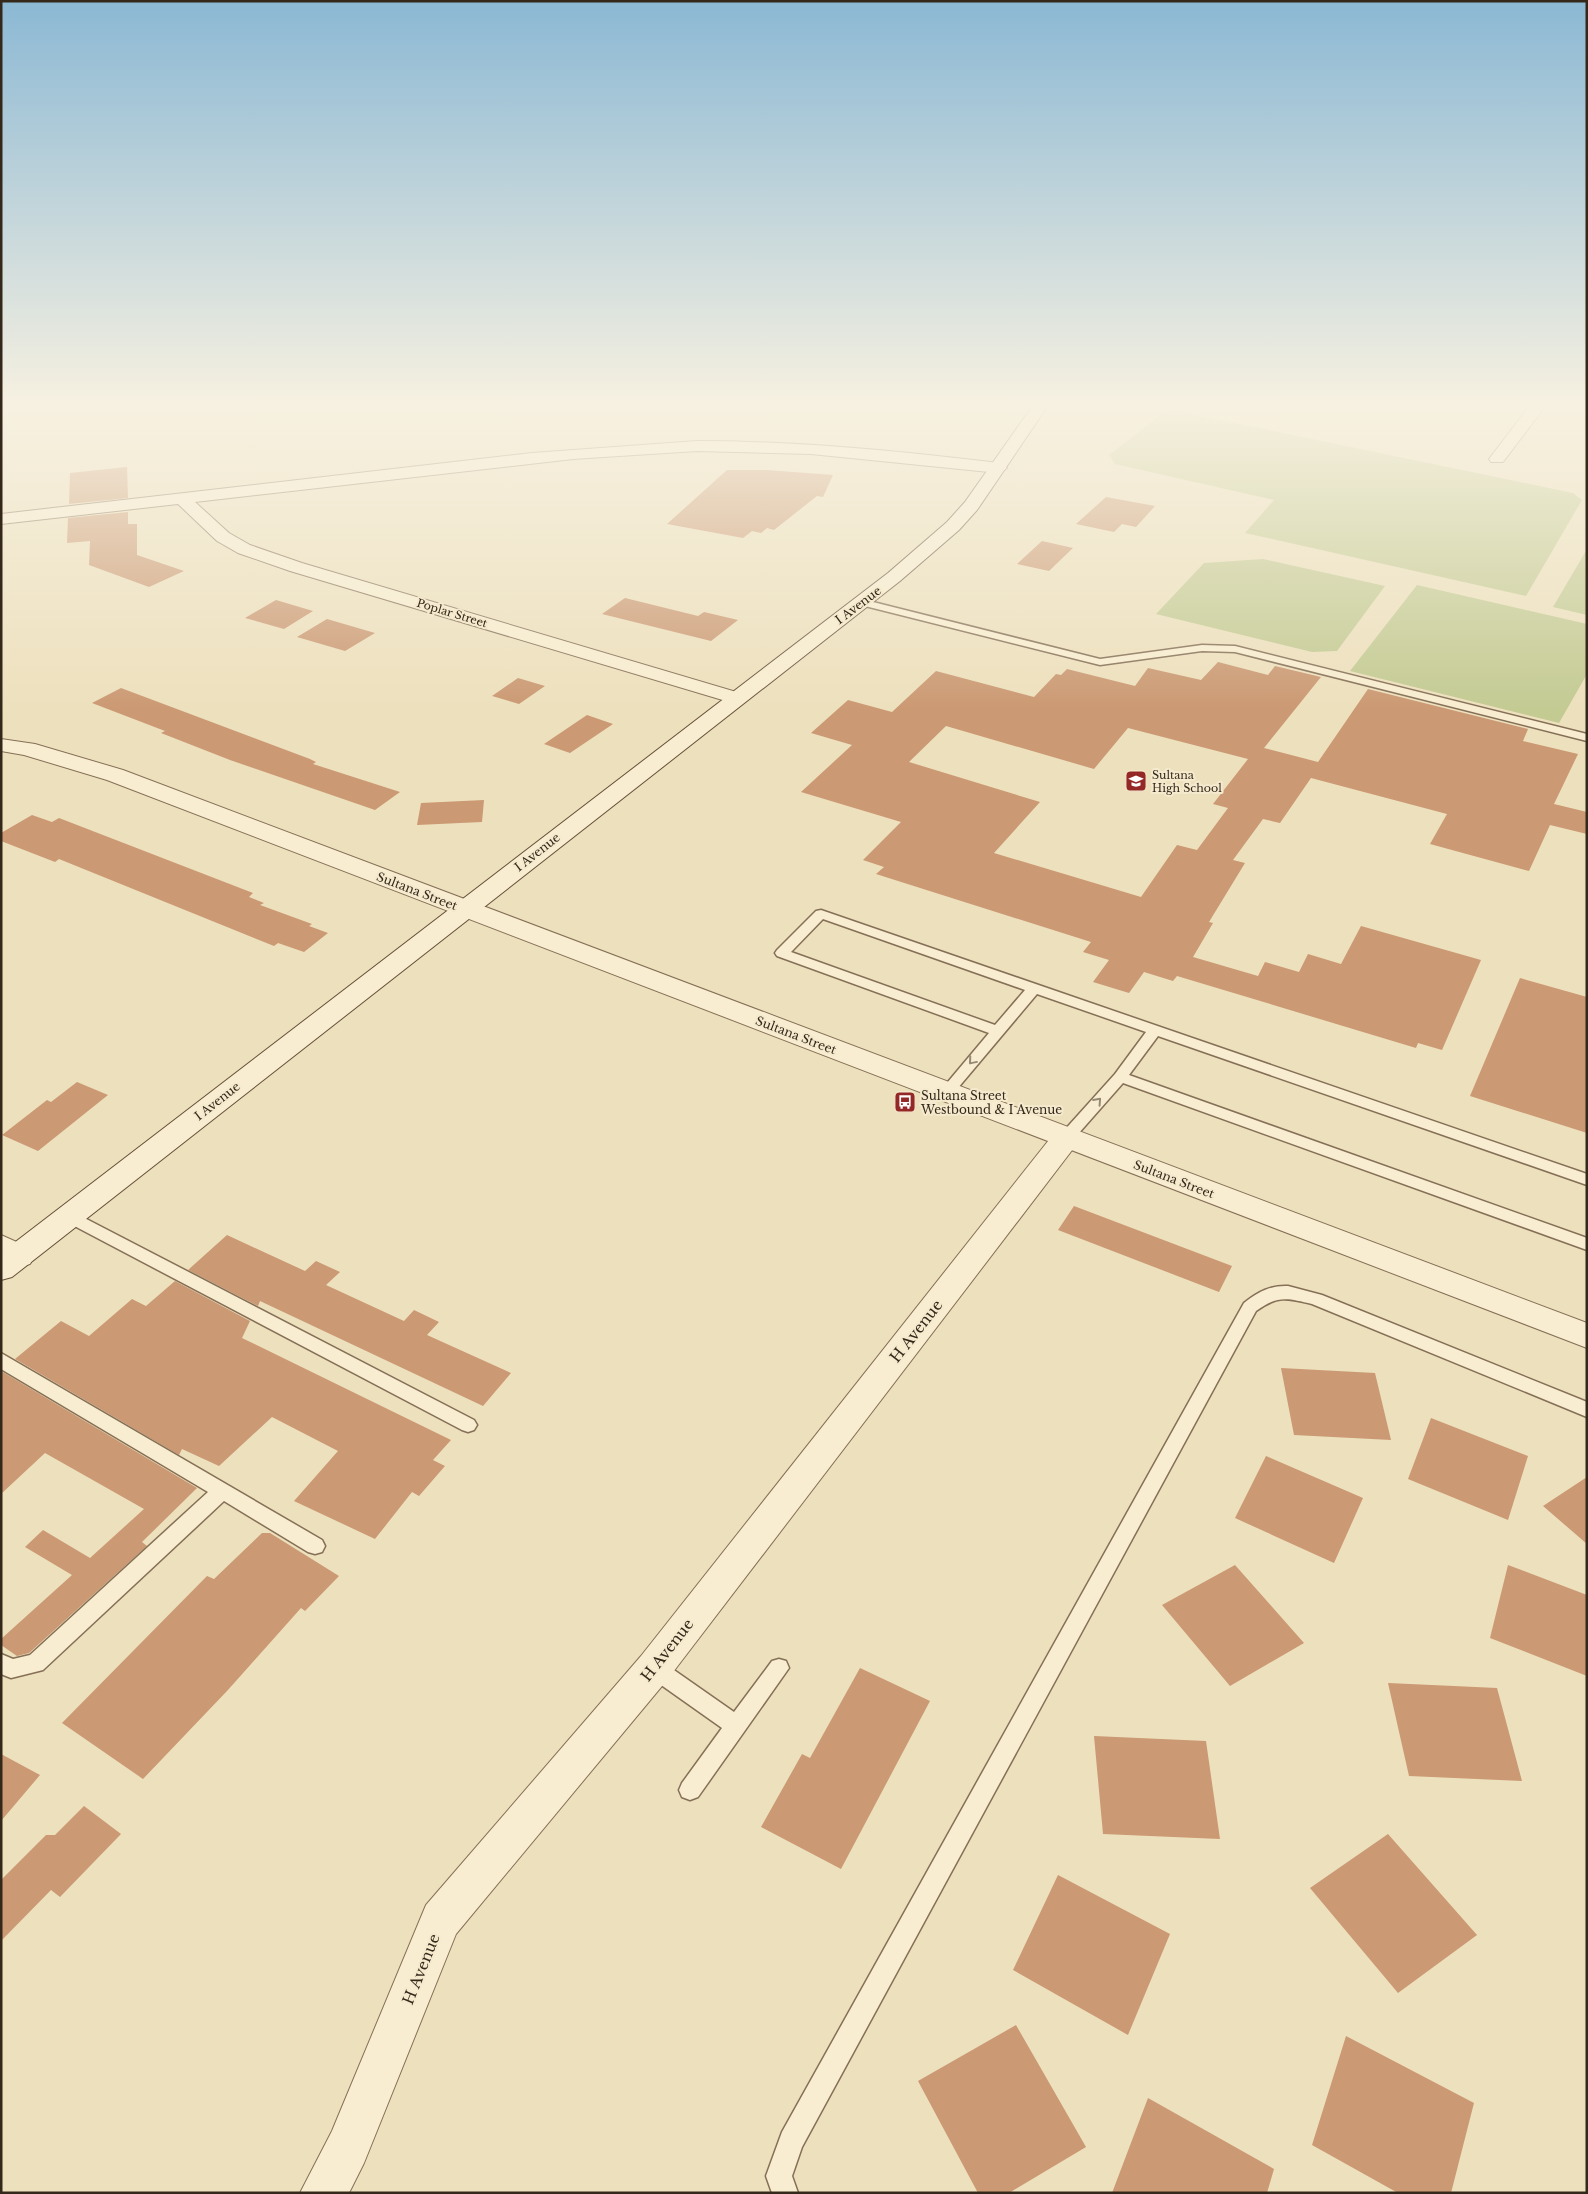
<svg xmlns="http://www.w3.org/2000/svg" width="1588" height="2194" font-family="'Libre Baskerville',serif">
	<style>
		.green { fill: #c3ca92 }
		.building { fill: #cb9973; fill-rule: evenodd }
		.lines { fill: none; stroke-linecap: round; stroke-linejoin: round }
		.service-casing { stroke: #857057; stroke-width: 3 }
		.minor-casing { stroke: #857057; stroke-width: 2 }
		.tertiary-casing { stroke: #857057; stroke-width: 2 }
		.secondary-casing { stroke: #66513a; stroke-width: 2 }
		.service { fill: #f8edd0; fill-rule: evenodd }
		.minor { fill: #f8edd0; fill-rule: evenodd }
		.tertiary { fill: #f8edd0; fill-rule: evenodd }
		.secondary { fill: #f8edd0; fill-rule: evenodd }
		.oneway { stroke: #968a76 }
		.labels { text-anchor: middle; dominant-baseline: central; stroke-width: 4; stroke-linejoin: round; paint-order: stroke }
		.far-street-label { font-size: 11px; fill: #34281b; stroke: #f5eacd }
		.far-poi-label { font-size: 11px; fill: #34281b; stroke: #f5eacd; text-anchor: start }
		.street-label { font-size: 12px; fill: #34281b; stroke: #f5eacd }
		.poi-label { font-size: 12px; fill: #34281b; stroke: #f5eacd; text-anchor: start }
		.near-street-label { font-size: 15px; fill: #34281b; stroke: #f5eacd }
	</style>
	<rect width="100%" height="100%" fill="#ede0bd"/>
	<!-- green -->
	<path class="green" d="M1168 409 1573 493 1582 500 1526 596 1245 533 1274 500 1115 464 1109 455Z
		M1587 549V615L1553 607Z
		M1263 559 1385 586 1337 651 1312 652 1156 614 1204 563Z
		M1417 585 1587 624V674L1559 723 1350 671Z"/>
	<!-- building -->
	<path class="building" d="M127 467 128 498 69 504 70 473Z
		M727 470H767L833 475 823 497 817 496 774 530 767 528 761 533 752 531 743 538 667 524Z
		M1106 497 1155 506 1136 527 1122 524 1114 532 1076 524Z
		M128 512V524H137V555L184 571 149 587 89 565 90 541 67 543 68 518Z
		M1042 541 1073 548 1049 571 1017 564Z
		M625 598 698 616 704 612 738 620 711 641 602 614Z
		M276 600 313 611 284 629 245 618Z
		M327 619 375 633 345 651 297 637Z
		M1218 662 1268 675 1275 666 1321 677 1264 748 1318 762 1368 689 1528 729 1523 741 1578 754 1554 804 1587 812V834L1550 825 1529 871 1430 844 1447 814 1311 778 1280 823 1263 819 1233 860 1245 863 1209 922 1213 923 1193 957 1258 976 1265 962 1299 972 1308 954 1341 964 1361 926 1481 960 1442 1050 1418 1043 1416 1048 1177 976 1173 981 1144 972 1129 993 1093 982 1109 960 1083 952 1091 942 876 874 884 867 863 860 901 822 801 792 852 745 811 733 848 700 892 712 936 671 1034 697 1056 674 1061 675 1067 669 1135 686 1148 668 1201 680ZM946 726 1094 769 1128 728 1248 759 1213 804 1228 808 1197 850 1177 845 1141 897 994 853 1040 802 909 762Z
		M518 678 545 686 519 704 492 696Z
		M121 688 310 759 316 762 313 764 400 792 375 810 230 760 161 733 165 731 92 703Z
		M587 715 613 724 570 753 544 744Z
		M484 800 482 822 417 825 421 803Z
		M32 815 52 822 59 818 253 893 249 897 264 903 260 905 312 924 309 926 328 933 304 952 278 943 274 946 59 859 55 862 1 841V833Z
		M1520 978 1587 997V1133L1470 1096Z
		M77 1082 108 1095 38 1151 2 1135 47 1100 51 1102Z
		M1074 1206 1232 1266 1219 1292 1058 1230Z
		M227 1235 305 1271 316 1261 340 1272 326 1285 404 1321 414 1310 439 1322 427 1335 511 1373 483 1406 260 1301 258 1306 188 1270Z
		M175 1281 250 1321 242 1338 451 1440 433 1460 445 1466 419 1496 412 1492 375 1539 294 1501 338 1451 272 1417 219 1466 182 1449 179 1455 15 1359 61 1321 89 1336 132 1299 146 1306Z
		M1281 1368 1375 1373 1391 1440 1294 1435Z
		M1 1371 197 1488 142 1542 147 1546 29 1653 17 1656 1 1645V1639L72 1575 25 1547 43 1530 90 1558 144 1509 45 1453 1 1494Z
		M1431 1418 1528 1456 1508 1520 1408 1479Z
		M1266 1456 1363 1498 1334 1563 1235 1518Z
		M1587 1477V1544L1543 1506Z
		M262 1533H270L339 1576 305 1611 301 1608 227 1691 143 1779 62 1723 207 1576 214 1579Z
		M1235 1565 1304 1643 1230 1686 1162 1605Z
		M1508 1565 1587 1595V1676L1490 1638Z
		M860 1668 930 1701 841 1869 761 1827 802 1754 810 1758Z
		M1388 1683 1497 1688 1522 1781 1409 1776Z
		M1094 1736 1206 1741 1220 1839 1103 1834Z
		M1 1754 40 1775 1 1821Z
		M84 1806 121 1834 60 1897 51 1890 1 1941V1880L46 1835H55Z
		M1388 1834 1477 1935 1398 1993 1310 1888Z
		M1058 1875 1170 1934 1128 2035 1013 1970Z
		M1016 2025 1086 2147 1009 2193H978L918 2081Z
		M1346 2036 1474 2103 1451 2193H1398L1312 2145Z
		M1148 2098 1274 2169 1267 2193H1112Z"/>
	<g class="lines">
		<!-- service casing -->
		<g class="service-casing">
			<path id="service" d="M861 599 1100 659 1202 645 1235 646 1587 734V741L1235 652 1202 651 1100 665 857 604V600Z
				M821 910 1587 1174V1185L1158 1036 1129 1075 1587 1238V1250L1123 1083 1071 1142H1061L1058 1138 1061 1134 1115 1074 1146 1032 1037 994 952 1095H942L940 1092 942 1089 989 1033 777 956 775 953 777 950 816 911ZM823 919 1025 990 995 1025 791 952Z
				M69 1210 474 1420 477 1425 474 1430 468 1432 462 1430 63 1220 61 1216 63 1212Z
				M1288 1286 1322 1295 1587 1402V1417L1312 1304C1287 1298 1278 1295 1256 1311L802 2147 792 2176 798 2193H772L766 2176 782 2132 1244 1303C1258 1292 1271 1285 1288 1286Z
				M1 1353 322 1540 325 1546 322 1552 315 1554 308 1552 224 1501 43 1670 11 1678 1 1674V1654L13 1659 30 1655 208 1492 1 1369Z
				M654 1659 661 1661 734 1712 772 1661 779 1659 786 1661 789 1668 698 1797 690 1800 682 1797 679 1790 682 1783 722 1728 647 1675 644 1668 647 1661Z"/>
		</g>
		<!-- minor casing -->
		<g class="minor-casing">
			<path id="minor" d="M1531 404H1547L1503 462H1491L1489 459Z
				M697 441C798 441 898 451 999 463L1007 468 999 473 811 454 697 451 573 459 195 502 229 533 250 545 302 563 743 694 746 698 743 702 736 704 290 571 238 553 217 541 178 504 1 524V514L532 453Z
				M1066 1128 1076 1131 1080 1138 1076 1145 667 1680 456 1934 364 2163 349 2193H300L332 2131 426 1905 641 1656 1056 1131Z
				M1 1235 30 1248 34 1256 30 1264 19 1267 1 1260Z"/>
		</g>
		<!-- tertiary casing -->
		<g class="tertiary-casing">
			<path id="tertiary" d="M1 739 35 744 123 770 1587 1323V1348L107 780 24 755 1 751Z"/>
		</g>
		<!-- secondary casing -->
		<g class="secondary-casing">
			<path id="secondary" d="M1034 404H1049L977 510 959 530 900 581 12 1277 1 1280V1253L888 573 947 522 965 502Z"/>
		</g>
		<!-- service -->
		<use href="#service" class="service"/>
		<!-- minor -->
		<use href="#minor" class="minor"/>
		<!-- tertiary -->
		<use href="#tertiary" class="tertiary"/>
		<!-- secondary -->
		<use href="#secondary" class="secondary"/>
	</g>
	<!-- one-way arrows -->
	<defs><path id="oneway-chevron" d="M-2-3.5L2.5 0L-2 3.5" fill="none" stroke-width="1.6" stroke-linecap="round" stroke-linejoin="round" transform="scale(1.25)"/></defs>
	<g class="oneway">
		<use href="#oneway-chevron" transform="translate(972 1061) rotate(130)"/>
		<use href="#oneway-chevron" transform="translate(1098 1101) rotate(-48)"/>
	</g>
	<!-- sky -->
	<linearGradient id="sky" x2="0" y2="1"><stop stop-color="#8bb8d4"/><stop offset="0.57" stop-color="#f7f1e1"/><stop offset="1" stop-color="#f7f1e1" stop-opacity="0"/></linearGradient>
	<rect width="1588" height="711" fill="url(#sky)"/>
	<!-- icons -->
	<defs>
		<g id="school-square" transform="scale(1.125)"><rect x="-9" y="-9" width="18" height="18" rx="4" fill="#932827" stroke="#f5eacd"/><path d="M0-5L7-2L0 1L-7-2ZM-4 1L0 2.5L4 1V4Q0 6-4 4Z" fill="#fff"/></g>
		<g id="bus-square" transform="scale(1.125)"><rect x="-9" y="-9" width="18" height="18" rx="4" fill="#932827" stroke="#f5eacd"/><path d="M-5-6H5V4H4V6H2V4H-2V6H-4V4H-5ZM-3.5-4V0h7V-4ZM-3.5 1.2v1.5H-2V1.2ZM2 1.2v1.5H3.5V1.2Z" fill="#fff"/></g>
	</defs>
	<g fill-rule="evenodd">
		<use href="#school-square" x="1136" y="781"/>
		<use href="#bus-square" x="905" y="1102"/>
	</g>
	<g class="labels">
		<!-- far-street labels -->
		<g class="far-street-label">
			<text transform="translate(452 613) rotate(17)">Poplar Street</text>
		</g>
		<!-- far-poi labels -->
		<g class="far-poi-label">
			<text x="1152" y="775">Sultana<tspan x="1152" dy="13">High School</tspan></text>
		</g>
		<!-- street labels -->
		<g class="street-label">
			<text transform="translate(858 605) rotate(-37)">I Avenue</text>
			<text transform="translate(537 852) rotate(-38)">I Avenue</text>
			<text transform="translate(417 891) rotate(21)">Sultana Street</text>
			<text transform="translate(796 1035) rotate(21)">Sultana Street</text>
			<text transform="translate(217 1101) rotate(-38)">I Avenue</text>
			<text transform="translate(1174 1179) rotate(21)">Sultana Street</text>
		</g>
		<!-- poi labels -->
		<g class="poi-label">
			<text x="921" y="1095">Sultana Street<tspan x="921" dy="14">Westbound &amp; I Avenue</tspan></text>
		</g>
		<!-- near-street labels -->
		<g class="near-street-label">
			<text transform="translate(916 1331) rotate(-52)">H Avenue</text>
			<text transform="translate(667 1650) rotate(-52)">H Avenue</text>
			<text transform="translate(421 1969) rotate(-68)">H Avenue</text>
		</g>
	</g>
	<!-- border -->
	<rect width="1588" height="2194" fill="none" stroke="#34281b" stroke-width="5"/>
</svg>
